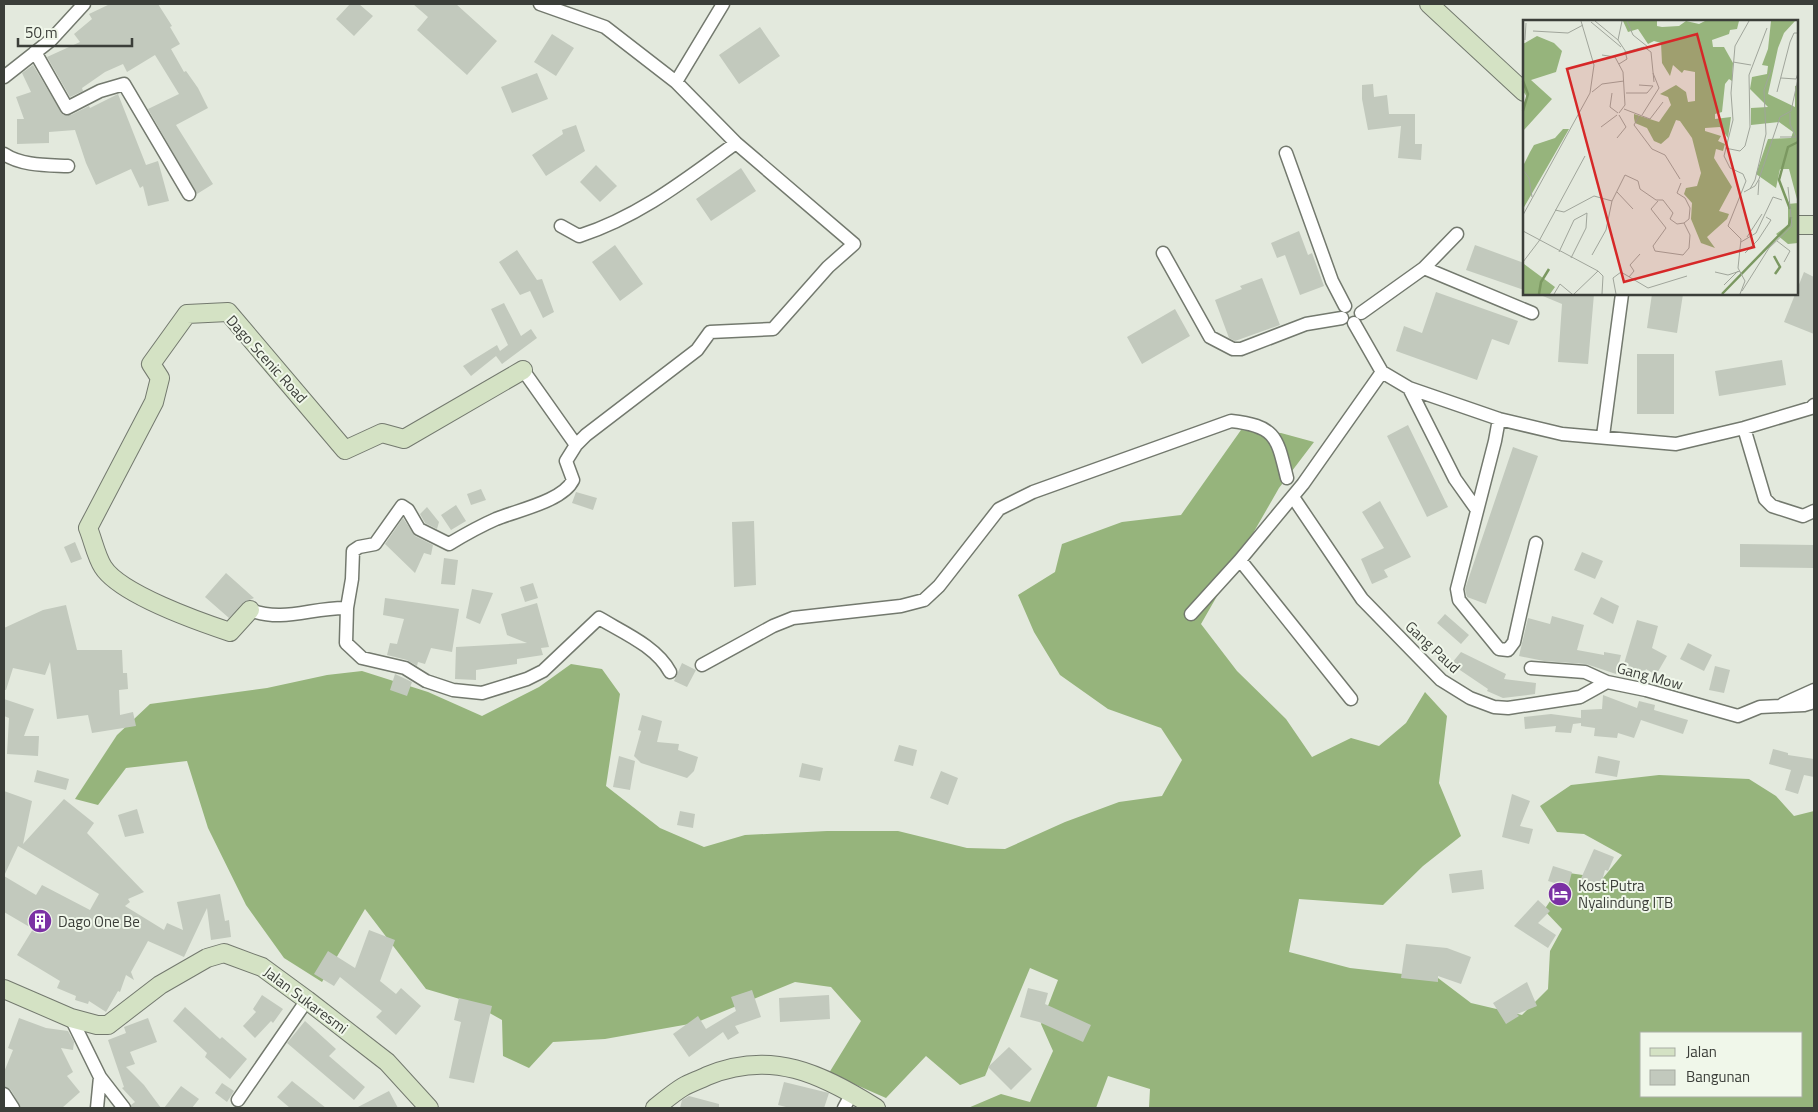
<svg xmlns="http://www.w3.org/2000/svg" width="1818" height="1112" font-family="'Titillium Web',sans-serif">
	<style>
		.forest { fill: #96b47c; fill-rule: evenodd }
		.building { fill: #c2c9bd; fill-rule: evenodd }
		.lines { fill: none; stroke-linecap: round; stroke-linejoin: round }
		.street-casing { stroke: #73796e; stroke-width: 15 }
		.secondary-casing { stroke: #73796e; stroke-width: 20 }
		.street { stroke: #fff; stroke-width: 12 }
		.secondary { stroke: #d4e2c4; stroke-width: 18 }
		.labels { text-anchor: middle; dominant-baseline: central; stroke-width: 4; stroke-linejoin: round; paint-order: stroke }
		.street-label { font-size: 15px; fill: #3b3e39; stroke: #f0f7ea }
		.poi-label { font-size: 15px; fill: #3b3e39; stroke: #f0f7ea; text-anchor: start }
		.inset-river { fill: none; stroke: #7b9861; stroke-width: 2.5 }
		.inset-road { fill: none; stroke: #a0a59b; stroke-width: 1 }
		.view { fill: #d62828; fill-opacity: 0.15; stroke: #d62828; stroke-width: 2.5 }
		.inset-edge { fill: none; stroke: #3b3e39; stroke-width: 2.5 }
	</style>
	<rect width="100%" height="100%" fill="#e3e9dd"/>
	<!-- forest -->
	<path class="forest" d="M1241 430 1281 433 1314 442 1279 488 1201 624 1237 671 1286 719 1312 757 1351 738 1379 746 1406 723 1425 692 1447 716 1439 783 1461 836 1423 866 1383 905 1299 899 1289 952 1350 968 1438 978 1471 1003 1522 1015 1548 989 1550 951 1562 929 1544 910 1569 873 1603 878 1622 855 1584 834 1557 832 1540 806 1571 785 1659 775 1749 779 1776 796 1794 816 1814 811V1108H1149L1150 1089 1108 1076 1096 1108H968L1001 1094 1030 1102 1053 1051 1041 1024 1058 980 1030 968 985 1076 960 1085 926 1056 886 1098 829 1073 861 1021 831 987 795 982 695 1023 605 1039 553 1042 529 1068 503 1056 502 1020 470 1002 426 989 365 909 322 982 284 958 246 905 208 828 187 761 126 768 98 805 75 799 117 735 150 704 267 688 327 675 362 671 428 692 482 716 539 687 571 664 602 669 620 694 606 786 660 828 704 847 745 835 827 831H898L967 848 1005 849 1065 822 1119 802 1162 796 1182 760 1161 728 1108 709 1060 675 1034 632 1018 595 1055 572 1062 544 1122 522 1181 515ZM1642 1033H1802V1096H1642Z"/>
	<!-- building -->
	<path class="building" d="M110 4H158L172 26 170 27 180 44 171 49 184 72 186 71 198 88 208 108 176 125 213 184 197 194 148 109 179 94 155 55 127 72 123 64 105 72 82 88 83 91 70 97 47 57 80 42 74 34 92 19 89 14Z
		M350 4H359L373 16 354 36 336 19Z
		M413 4H456L497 41 467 75 417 30 428 17Z
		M760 27 780 56 739 84 719 55Z
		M552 34 574 48 556 76 534 62Z
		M33 65 63 115H71L89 106 90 108 118 94 146 165 158 161 169 201 148 206 143 186 140 188 131 169 96 185 86 163 75 130 49 132V143L17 144V119H24L16 97 31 92 22 73Z
		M537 73 548 99 512 113 501 87Z
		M1373 84 1374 97 1387 95 1389 114H1415V144H1422L1421 160 1398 158 1401 126 1368 130 1362 99V85Z
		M576 125 585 151 546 176 532 155 563 134 562 130Z
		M596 165 617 186 600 202 580 182Z
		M741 168 756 191 711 221 696 199Z
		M1299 231 1308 255 1312 253 1324 286 1300 295 1285 255 1277 258 1271 243Z
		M615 245 643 284 620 301 592 262Z
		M1475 245 1524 263V290L1466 270Z
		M517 250 537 280 542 279 554 312 543 318 530 291 520 295 499 262Z
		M1804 272 1814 277V334L1784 322Z
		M1262 278 1280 325 1235 341 1229 338 1215 300 1242 289 1240 286Z
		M1436 292 1518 321 1509 345 1492 339 1477 380 1396 351 1404 326 1422 333Z
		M1538 294H1594L1588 364 1558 362 1562 304Z
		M1652 294H1683L1677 333 1647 328Z
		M504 303 521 336 531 329 537 338 502 364 496 356 471 376 463 366 497 345 500 351 508 345 491 309Z
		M1175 309 1190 336 1142 364 1127 337Z
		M1637 354H1674V414H1637Z
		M1782 360 1786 385 1719 396 1715 371Z
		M1408 425 1448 507 1427 517 1387 436Z
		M1513 447 1538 456 1486 604 1467 597 1465 589Z
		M481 489 486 500 471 505 467 494Z
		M576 492 597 498 593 510 572 503Z
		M1380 501 1411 557 1384 570 1388 577 1372 584 1361 559 1384 548 1362 512Z
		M456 505 466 521 451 530 441 515Z
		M427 507 439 522 437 529 425 523 420 514Z
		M403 518 415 536 433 545 431 555 424 553 415 573 385 544Z
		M754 521 756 585 734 587 732 522Z
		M75 542 82 559 71 563 64 547Z
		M1740 544 1814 545V568L1740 567Z
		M1582 552 1603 561 1595 579 1574 570Z
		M444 558 458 560 455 585 441 584Z
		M226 573 254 598 243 603 229 618 205 597Z
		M533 583 538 598 525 602 520 587Z
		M472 589 493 593 480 624 466 618Z
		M1601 597 1619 606 1613 624 1593 614Z
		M385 598 459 609 452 652 431 648 425 664 418 662 417 666 407 660 387 655 390 643 397 644 404 619 383 615Z
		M537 603 549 647 541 648 543 655 517 659V664L476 670V680L455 679 456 647 527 643 507 635 501 614Z
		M66 605 77 650H122L123 673H127L128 689 119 690 120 715 133 712 136 726 92 733 88 715 57 719 50 662 45 675 13 668 6 690H4V628L43 610Z
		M1445 614 1469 635 1461 644 1437 623Z
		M1552 616 1584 625 1577 650 1604 655V652L1621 655 1616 674 1586 664 1544 661 1519 656 1528 618 1550 624Z
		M1637 620 1658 626 1652 648 1667 656 1656 675 1646 669 1644 674 1623 667Z
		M1688 643 1712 655 1704 671 1680 659Z
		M1461 652 1506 674 1504 679 1536 683 1535 694 1503 698 1487 691 1488 689 1451 664Z
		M682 663 696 670 687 687 674 681Z
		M1715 666 1730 670 1724 693 1709 690Z
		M395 674 412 682 407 696 390 690Z
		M1603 695 1637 708 1639 701 1655 705 1654 710 1688 720 1683 734 1641 720 1634 738 1618 733 1617 738 1594 736 1595 728 1581 726V723L1573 724 1571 733 1555 732 1556 726 1525 729 1524 717 1551 714 1581 718V710L1602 709Z
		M4 699 34 709 24 736H39L38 756 7 754 9 718 4 716Z
		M642 715 662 721 657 742 679 744 678 750 698 757 694 771 687 778 641 763 634 756 641 731 638 730Z
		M899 745 917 750 913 766 894 761Z
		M1773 749 1788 753V755L1814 759V777L1804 775 1798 794 1785 790 1791 770 1769 764Z
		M619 756 635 761 630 790 613 787Z
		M1598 756 1620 761 1617 777 1595 773Z
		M802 763 823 768 820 781 799 777Z
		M37 770 69 779 66 790 34 782Z
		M941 771 958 778 948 805 930 798Z
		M4 791 32 801 23 844 64 799 94 823 87 833 144 892 128 899 130 902 125 906 164 930 167 923 183 930 177 902 220 894 225 921 229 920 231 937 211 940 207 908 184 957 148 941 131 972 134 980 126 975 120 992 118 991 106 1012 89 1001 88 1004 75 1000 76 996 57 988 60 981 17 955 33 929 4 912ZM18 846 99 894 90 910 42 885 36 895 4 876Z
		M1512 794 1530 801 1520 826 1533 829 1529 844 1502 837Z
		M137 809 144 833 125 837 118 815Z
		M680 811 695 814 693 828 677 825Z
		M1594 849 1614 857 1608 871 1605 870 1600 889 1579 883Z
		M1553 866 1572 872 1568 887 1548 881Z
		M1482 870 1484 889 1452 893 1449 874Z
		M1538 900 1550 911 1538 923 1556 935 1548 948 1514 926Z
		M369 930 395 940 380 981 396 994 401 988 421 1006 396 1035 376 1017 382 1011 340 977 334 986 314 974 328 951 355 968Z
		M1406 944 1447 948 1471 957 1461 984 1438 976V982L1401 978Z
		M1527 982 1537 1006 1517 1014 1519 1016 1506 1024 1493 1003Z
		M1028 988 1048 993 1045 1004 1091 1025 1083 1042 1039 1022 1020 1017Z
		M752 990 761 1017 735 1026 739 1033 728 1040 723 1032 689 1057 673 1034 698 1016 706 1029 736 1011 731 997Z
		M262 995 283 1009 273 1023 271 1021 255 1038 243 1026 256 1012 253 1009Z
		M829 995 830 1019 780 1022 779 998Z
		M459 998 492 1006 474 1083 449 1078 461 1022 454 1020Z
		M185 1007 220 1039 222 1037 247 1059 230 1079 205 1057 207 1053 173 1021Z
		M19 1018 46 1028 68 1031 74 1042 73 1050 61 1048 73 1072 67 1076 80 1092 62 1108H21L11 1090 4 1086V1072L13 1050 8 1048Z
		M148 1018 157 1042 130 1052 135 1064 126 1067 144 1085 161 1108H132L131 1105 135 1102 122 1088 124 1087 108 1040 126 1033 124 1027Z
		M305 1021 336 1049 329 1056 365 1087 354 1100 287 1043Z
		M1009 1047 1032 1069 1011 1090 988 1067Z
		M292 1081 326 1108H290L277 1097Z
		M784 1082 829 1093 824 1108H790L778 1105Z
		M222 1083 234 1091 227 1102 215 1093Z
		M181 1086 199 1099 192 1108H164Z
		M389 1091 398 1108H356Z
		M689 1096 719 1104V1108H680L682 1100Z"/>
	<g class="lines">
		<!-- street casing -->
		<g class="street-casing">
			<path id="street" d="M540 4 605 27 676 82 723 4
				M35 52 67 108 100 91 124 84 189 194
				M4 77 51 40 84 4
				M1286 153 1332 281 1345 306
				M4 154C22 166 47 165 68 166
				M561 226 579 236C640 216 685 180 736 143
				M1163 253 1210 337 1233 349H1241L1306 324 1342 318
				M1424 268 1457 234
				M1361 313 1424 268 1532 313
				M1354 323 1382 372 1409 388 1499 419 1562 434 1676 444 1744 428 1811 408 1814 405
				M523 370 576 445
				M1409 388 1455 479 1477 510
				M1499 419 1495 441 1457 589 1459 600 1499 649 1508 650 1514 642 1536 543
				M1744 428 1765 499 1772 506 1803 516 1814 511
				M1603 436 1622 294
				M1295 500 1362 599 1441 680 1470 698 1494 707 1508 708 1580 697 1607 682
				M347 608 346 643 362 658 405 668 426 681 453 690 482 693 527 679 543 671 599 618C622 632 656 646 670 672
				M250 610C284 623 312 607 347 608L352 579 353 551 359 547 375 544 402 506 408 510 419 529 449 544C464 535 480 526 496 519 518 510 563 501 573 480L566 461 576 445 586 435 697 350 710 332 773 329 828 267 854 244 736 143 676 82
				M1191 614 1240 560
				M702 665 773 626 793 618 901 606 924 600 939 586 999 509 1033 492 1231 421C1277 426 1277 438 1287 478
				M1531 668 1585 672 1607 682 1646 690 1738 716 1760 707 1804 705 1814 702
				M1351 699 1240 560 1303 484 1382 372
				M1783 704 1814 690
				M71 1018 100 1077 97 1108
				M100 1077 124 1108
				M4 1094 13 1108
				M238 1100 307 1000
				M844 1108 852 1093"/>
		</g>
		<!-- secondary casing -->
		<g class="secondary-casing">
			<path id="secondary" d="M1429 4 1524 92
				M1797 225H1814
				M250 610 230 632C200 622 120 594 103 567 96 556 93 540 88 528L154 402 160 378 151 364 187 314 228 312 345 450 382 433 404 439 523 370
				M4 989 71 1018 97 1025H108L160 985 207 958 224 953 262 967 307 1000 387 1062 429 1108
				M655 1108C664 1101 673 1093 683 1087 690 1083 699 1080 707 1076 771 1049 822 1074 876 1108"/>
		</g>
		<!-- street -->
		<use href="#street" class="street"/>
		<!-- secondary -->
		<use href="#secondary" class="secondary"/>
	</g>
	<!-- icons -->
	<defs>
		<g id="hotel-disc" transform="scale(1.25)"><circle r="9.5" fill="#7b31a4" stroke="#f0f7ea"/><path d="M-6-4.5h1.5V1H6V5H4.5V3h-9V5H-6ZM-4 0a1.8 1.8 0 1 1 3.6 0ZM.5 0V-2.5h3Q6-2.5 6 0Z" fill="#fff"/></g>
		<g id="building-disc" transform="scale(1.25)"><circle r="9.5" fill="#7b31a4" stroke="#f0f7ea"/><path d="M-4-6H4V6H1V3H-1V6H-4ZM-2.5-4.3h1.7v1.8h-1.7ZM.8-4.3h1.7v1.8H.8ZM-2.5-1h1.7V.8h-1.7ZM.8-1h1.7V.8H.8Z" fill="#fff"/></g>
	</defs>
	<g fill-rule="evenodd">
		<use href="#hotel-disc" x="1560" y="894"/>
		<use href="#building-disc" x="40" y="921"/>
	</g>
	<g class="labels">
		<!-- street labels -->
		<g class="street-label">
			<text transform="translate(267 359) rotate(48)">Dago Scenic Road</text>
			<text transform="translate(1433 647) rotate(43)">Gang Paud</text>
			<text transform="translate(1650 676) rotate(15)">Gang Mow</text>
			<text transform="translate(306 1000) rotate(37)">Jalan Sukaresmi</text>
		</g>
		<!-- poi labels -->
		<g class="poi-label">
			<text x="1578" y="885">Kost Putra<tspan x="1578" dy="17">Nyalindung ITB</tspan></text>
			<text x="58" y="921">Dago One Be</text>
		</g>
	</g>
	<!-- overview -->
	<g transform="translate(1523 20)">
		<rect width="275" height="275" fill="#e3e9dd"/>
		<path d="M100 1H134V6L139 7 156 6 163 1 176 4 182 1H216L214 9 207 10 206 14 189 20 190 27H201L210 43 209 61 206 59 202 64 199 92 192 94V99L208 97 205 118 197 107 182 108V111L198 116 195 121 202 124 200 131 193 129 191 138 209 167 196 191 206 194 204 199 184 217 192 228 178 223 168 199 169 183 161 174 163 168 174 166 178 153 169 118 157 101 153 100 146 117 138 124 131 121 124 108 112 103 111 98V94L136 102 148 85 145 77 137 74 153 65 163 72 165 82 172 81V52L161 50 159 53 150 45 147 56 139 43 138 23 131 21 125 24 115 9 105 12ZM248 1H272L261 13 255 28 245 74 272 87V66L275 65V223L265 224 253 214 265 205V184L275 183 266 149H257L253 168 233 154 245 119 268 118 270 112 256 102 228 105V88L245 87 227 69 229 57 244 54 245 46 239 45 245 29ZM14 16 31 23 39 31 33 52 8 60 29 79 0 111V85L4 77 0 71V24ZM40 109H46L0 189V146L7 132 11 125 32 118ZM1 244 32 267 27 274H0Z" fill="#96b47c"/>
		<path class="inset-river" d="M0 61 5 74 0 91M267 189 256 160 265 127 275 122M251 236 257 247 252 254M16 274 18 262 26 249M199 274 266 205 268 197"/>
		<path class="inset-road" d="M72 1 95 20 103 32 121 27 128 32M104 1 110 15 125 27M68 2 98 27M10 11 45 13 60 5M2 20 3 3M95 20 99 1M128 32 131 62M79 35 92 37 100 52 102 85 96 93M210 42 228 45M96 44 104 39 102 31M258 58 273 59 275 53M69 72 79 64 101 61M254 72 267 22 271 13H275M89 73 87 87 95 93M103 73H124L130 66 116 65M101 89 127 99 140 82M119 95 136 68 130 53M116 96 111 105 129 129 142 135 157 159M78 107 94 95M257 117H273L267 104V93M94 118 103 107 96 95M202 128 217 131 222 126 227 107 226 55 244 8M0 150 6 158 9 177M158 163 154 173 162 178 167 188 166 199 161 203M227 169 232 160 243 114 241 70 248 50M94 172 110 189M221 172 232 166 236 159 257 97 268 91 275 59M235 175 236 160M89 181 102 155 115 161 117 169 133 180H140L150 193 147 199 154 204 161 203 167 215 166 228 160 235 132 231 130 226 143 208 128 189 135 181M32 190 41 192 71 176 89 181 83 210 69 235M0 195 67 73 71 45 58 1M0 211 75 251 80 256 79 274M224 217 239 194M254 221 267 231 261 242M218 222 233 213 250 177 259 180M36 232 51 200 64 193 63 208 48 238M222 233 235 220 248 200 243 197M0 242 16 221 62 136M192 252 205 255 217 251M106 257 111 251 107 245 117 234M201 265 215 251M219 271 246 228 269 206 265 167M31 274 37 264 49 274M51 274 75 251M93 274 90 258 98 252 125 268 164 256M217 274 222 261 215 248 218 219 205 206 223 161 220 154 207 148 201 136 210 100 208 73 212 26 226 1"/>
		<path class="view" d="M174 14 231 227 101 262 44 49Z"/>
		<rect width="275" height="275" class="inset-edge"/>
	</g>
	<!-- border -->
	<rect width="1818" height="1112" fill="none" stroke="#3b3e39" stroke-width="10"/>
	<!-- legend -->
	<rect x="1640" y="1032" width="162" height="65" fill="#f0f7ea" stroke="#a8ada3"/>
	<rect x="1650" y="1048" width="25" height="8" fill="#d4e2c4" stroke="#a8ada3"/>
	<text x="1686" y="1057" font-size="15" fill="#3b3e39">Jalan</text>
	<rect x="1650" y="1070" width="25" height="15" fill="#c2c9bd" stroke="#a8ada3"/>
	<text x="1686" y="1082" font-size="15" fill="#3b3e39">Bangunan</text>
	<!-- scale -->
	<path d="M18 38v8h114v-8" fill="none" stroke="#3b3e39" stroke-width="2.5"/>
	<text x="25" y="38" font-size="15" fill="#3b3e39" stroke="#f0f7ea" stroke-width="4" paint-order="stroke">50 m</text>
</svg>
